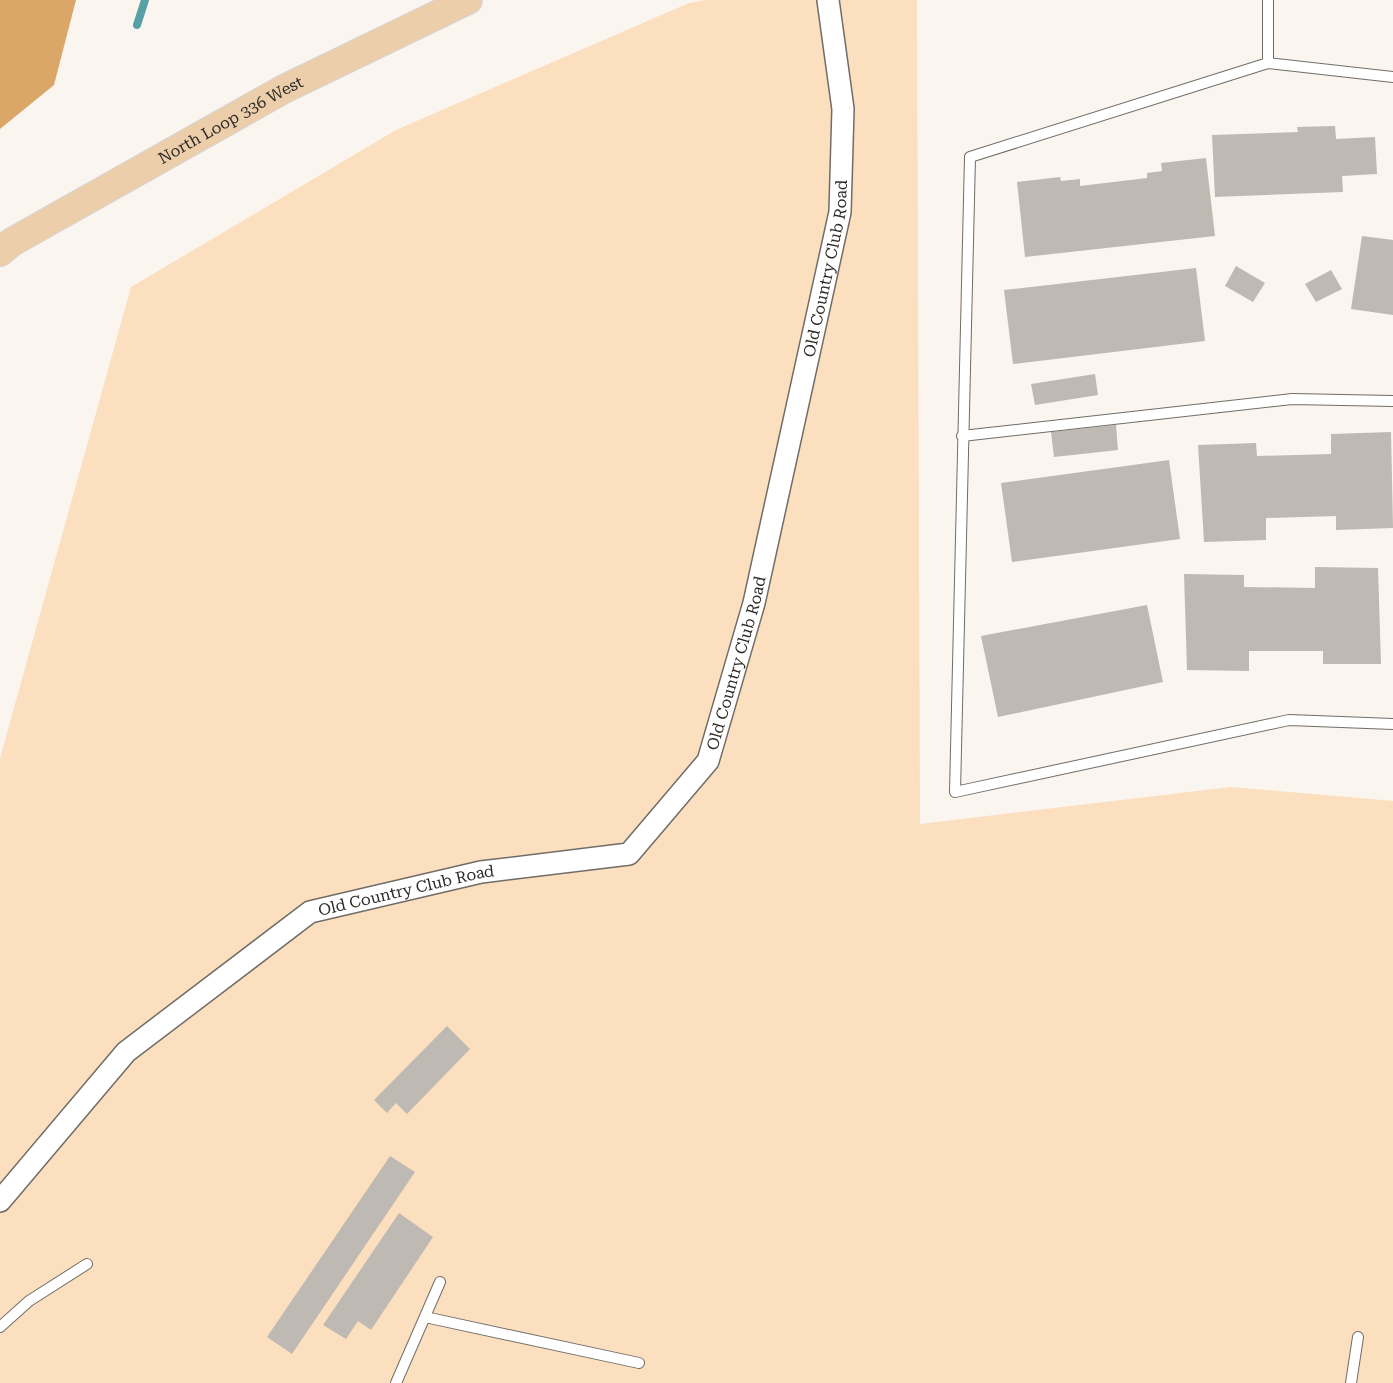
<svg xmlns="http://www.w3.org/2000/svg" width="1393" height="1383" font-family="'Roboto Serif',serif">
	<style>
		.green { fill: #fcdfbf }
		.forest { fill: #dba769 }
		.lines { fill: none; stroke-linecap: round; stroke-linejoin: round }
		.stream { stroke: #57a1a6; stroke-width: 8 }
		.building { fill: #bfb9b3 }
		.lane-casing { stroke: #706c66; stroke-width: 12 }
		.street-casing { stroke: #706c66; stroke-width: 24 }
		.primary-casing { stroke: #d5d4d4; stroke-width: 30 }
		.lane { stroke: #fff; stroke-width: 10 }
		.street { stroke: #fff; stroke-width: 21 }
		.primary { stroke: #edceaa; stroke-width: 28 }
		.labels { text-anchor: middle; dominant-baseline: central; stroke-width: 5; stroke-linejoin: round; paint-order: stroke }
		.street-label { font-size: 16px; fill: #2c2927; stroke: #fff }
	</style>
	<rect width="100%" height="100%" fill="#fbf5ef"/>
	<!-- green -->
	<path class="green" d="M705 0H917L920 824 1231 787 1393 801V1383H0V758L131 287 396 130 689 3Z"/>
	<!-- forest -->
	<path class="forest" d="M0 0H76L54 85 0 129Z"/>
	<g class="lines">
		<!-- stream -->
		<path class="stream" d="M137 25 145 0"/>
	</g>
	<!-- building -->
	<path class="building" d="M1335 126 1336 139 1375 137 1377 174 1342 176 1343 192 1215 197 1212 135 1298 132 1297 127Z
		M1206 158 1215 236 1025 257 1017 182 1060 177 1061 181 1080 179V186L1147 178V173L1162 171 1161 163Z
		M1362 236 1393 240V315L1351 309Z
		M1236 266 1265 283 1253 302 1225 286Z
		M1196 268 1205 341 1013 364 1004 290Z
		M1331 270 1342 289 1316 302 1305 284Z
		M1095 374 1098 395 1035 405 1031 384Z
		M1116 425 1118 450 1054 457 1051 432Z
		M1391 432 1393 528 1336 530V516L1266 518V540L1204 542 1198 445 1256 443 1257 456 1331 454V434Z
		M1169 460 1180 539 1012 562 1001 483Z
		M1315 567 1378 568 1381 664H1323V651H1249V671L1187 670 1184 574 1244 575V587L1315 588Z
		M1147 605 1163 682 998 717 981 636Z
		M447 1026 470 1049 407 1114 396 1103 387 1113 374 1100Z
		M390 1156 415 1172 292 1354 267 1337Z
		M399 1213 433 1237 371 1330 358 1321 346 1339 323 1325Z"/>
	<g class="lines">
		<!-- lane casing -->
		<g class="lane-casing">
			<path id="lane" d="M1268 63V0
				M1393 77 1268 63 970 157 955 792 1289 720 1393 724
				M962 436 1292 399 1393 401
				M425 1317 639 1363
				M0 1327 29 1301 87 1264
				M396 1383 440 1282
				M1351 1383 1358 1337"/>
		</g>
		<!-- street casing -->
		<g class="street-casing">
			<g id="street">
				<path id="s1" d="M0 1201 126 1052 310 912 481 872 629 854 708 761 754 603 840 212 843 109 828 0"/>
			</g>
		</g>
		<!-- primary casing -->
		<g class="primary-casing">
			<g id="primary">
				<path id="s2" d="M0 252 12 242 284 89 468 0"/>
			</g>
		</g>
		<!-- lane -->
		<use href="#lane" class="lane"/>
		<!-- street -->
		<use href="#street" class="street"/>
		<!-- primary -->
		<use href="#primary" class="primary"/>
	</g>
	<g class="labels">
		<!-- street labels -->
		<g class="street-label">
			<text stroke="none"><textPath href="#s2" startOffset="266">North Loop 336 West</textPath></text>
			<text stroke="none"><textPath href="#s1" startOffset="1380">Old Country Club Road</textPath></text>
			<text stroke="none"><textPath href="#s1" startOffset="975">Old Country Club Road</textPath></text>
			<text stroke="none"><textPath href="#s1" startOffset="525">Old Country Club Road</textPath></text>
		</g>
	</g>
</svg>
